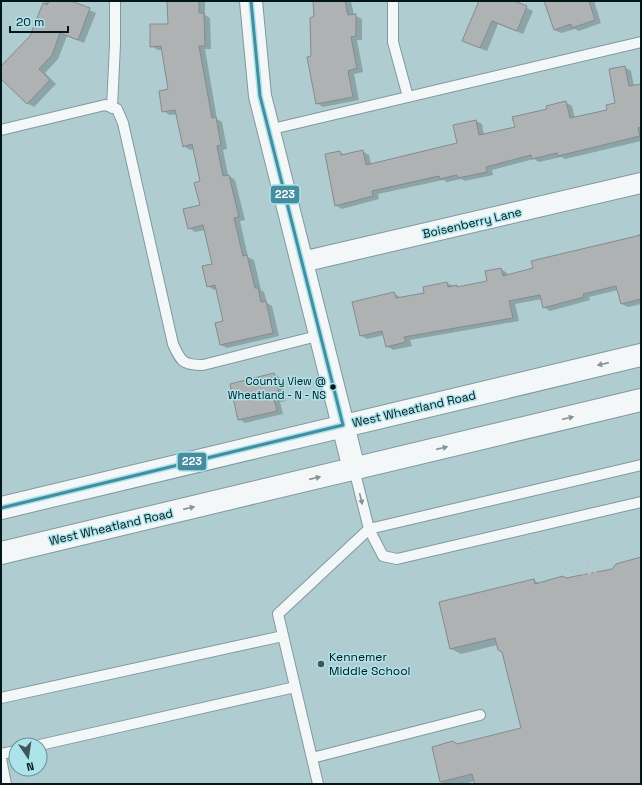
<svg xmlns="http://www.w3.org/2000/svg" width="642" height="785" font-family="'Space Grotesk',sans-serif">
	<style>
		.shadow { fill: #0003 }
		.building { fill: #aeb2b3; stroke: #868b8c }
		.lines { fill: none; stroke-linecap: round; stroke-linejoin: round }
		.lane-casing { stroke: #82999d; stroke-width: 12 }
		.street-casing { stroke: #82999d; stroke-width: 22 }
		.secondary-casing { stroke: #82999d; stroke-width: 24 }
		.path { stroke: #bbc4c5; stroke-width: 2.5; stroke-dasharray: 3 3; stroke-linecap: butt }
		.lane { stroke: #f3f7f8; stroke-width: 10 }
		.street { stroke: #f3f7f8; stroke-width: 20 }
		.secondary { stroke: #f3f7f8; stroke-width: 22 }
		.bus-1-casing { stroke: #ade4ec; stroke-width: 6 }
		.bus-1 { stroke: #468d9f; stroke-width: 3 }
		.oneway { fill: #879294 }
		.bus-dot { fill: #02171a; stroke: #ade4ec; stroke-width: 1.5 }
		.poi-dot { fill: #3f565a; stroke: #ade4ec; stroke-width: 1.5 }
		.labels { text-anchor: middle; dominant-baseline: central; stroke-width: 3; stroke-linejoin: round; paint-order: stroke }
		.bus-label { font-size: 11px; fill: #02171a; stroke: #ade4ec; text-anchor: end }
		.street-label { font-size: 12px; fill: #02171a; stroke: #ade4ec }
		.poi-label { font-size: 12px; fill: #02171a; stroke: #ade4ec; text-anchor: start }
		.line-badge { stroke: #ade4ec; stroke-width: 1.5 }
		.badge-label { font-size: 11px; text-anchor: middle; font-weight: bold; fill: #fff }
	</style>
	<rect width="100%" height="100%" fill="#afccd1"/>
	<!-- shadow -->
	<path class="shadow" d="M45 1H68L96 13 84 43 67 36 58 59 45 73 56 84 34 107 27 103 1 77V67L31 37Z
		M168 1 205 2V15L210 18 211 49H205L217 119 222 122 227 149 223 150 228 175 235 180 245 220 240 221 248 257 254 260 261 290 264 292 267 303 272 306 279 336 227 348 221 345 225 321 217 289 214 290 208 286 213 264 205 230 195 232 189 228 201 206V182L194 149 190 150 184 146 177 114 170 115 163 111 169 90 162 50H158L151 46 169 25Z
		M314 1H351L354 15 362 19V40H357L363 72 354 74 359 100 323 107 317 103 312 56Z
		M480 1H511L533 11 523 34 498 24 487 51 463 41Z
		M545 1H594L601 23 579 31 575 29 561 33 554 30Z
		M624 67 631 71 634 86 641 85V141L565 159 561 157 539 162 534 159 492 170 493 175 465 181 461 179 447 182 443 180 378 194 379 199 342 209 335 205 340 152 345 155 362 151 369 155 371 164 458 144 476 121 482 124 484 135 516 128 548 109 565 102 572 106 575 118 608 110 616 104Z
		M641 234V304L628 307 622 304 618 290 589 297 590 300 550 311 544 307 542 299 515 304 519 321 410 340 412 346 393 350 387 346 384 335 367 339 360 335 394 293 401 298 425 293 446 283 459 288 488 282 501 269 507 273 508 276 638 237 637 235Z
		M274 374 281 378 286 401 280 402 283 414 245 423 239 419Z
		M641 558V784H476L475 781 464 784H445L441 782 433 747 457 745 522 729 503 652 497 645 461 654 451 649 534 580 540 584 612 570Z"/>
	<!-- building -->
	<path class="building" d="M49 1H71L90 8 78 40 60 33 52 55 39 69 50 80 27 104 1 79V66L30 36 43 3 47 5Z
		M167 1H199V13H204L205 46H199L212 118 216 117 221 145 217 146 223 176 229 175 239 217 234 218 243 256 247 255 255 288H258L261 302 266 301 273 333 220 345 215 323 223 321 215 285 207 287 202 266 212 264 203 225 188 229 183 209 200 205 194 183 200 181 192 144 183 147 175 110 162 112 159 91 168 89 161 46 150 47V24H168Z
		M313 1H345L348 15 356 14V36L351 37 357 68 348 71 353 97 316 104 307 57 311 56 310 18 314 16Z
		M479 1H514L527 6 517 31 492 21 480 48 462 41Z
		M544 1H589L595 20 572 28 571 24 554 30Z
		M625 66 629 86 641 84V127L638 128 640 136 558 156 557 153 532 159 531 155 486 167 487 172 458 178 457 175 440 179 439 176 372 191 373 196 335 206 325 154 340 151 341 155 363 150 366 165 457 143 453 125 476 120 479 135 515 127 512 117 547 109 546 106 566 101 570 118 607 110 606 105 615 103 609 69Z
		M641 235V299L621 304 616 286 583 294 584 297 543 308 540 295 509 301 513 318 404 337 406 342 386 347 382 331 360 336 352 302 394 292 396 298 424 293 423 287 447 282 448 287 457 285V287L487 281 485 271 501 268 503 276 533 268 531 261Z
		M274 373 280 397 274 399 277 411 238 420 230 384Z
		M641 557V784H475L472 774 440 782 432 747 453 741 457 744 521 728 502 652 498 650 495 638 450 649 439 602 534 579 535 584 563 576 566 578 612 569 616 564Z"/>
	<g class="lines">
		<!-- lane casing -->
		<g class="lane-casing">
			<path id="lane" d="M393 1V42L408 97
				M112 108 115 44V1
				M1 130 105 105 117 109 123 123 173 344C181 362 183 365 203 365L321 335
				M268 130 641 42
				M354 469 369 529 383 556 397 559 641 502
				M1 698 283 636
				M40 745 295 687
				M1 754 16 751
				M312 758 480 715
				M1 759 6 784
				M318 784 278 614 369 529 641 465"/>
		</g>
		<!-- street casing -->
		<g class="street-casing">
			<path id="street" d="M302 262 641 183"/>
		</g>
		<!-- secondary casing -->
		<g class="secondary-casing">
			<path id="secondary" d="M251 1 260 96 354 469
				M1 508 641 355
				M1 553 641 400"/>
		</g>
		<!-- path -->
		<path class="path" d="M581 536 590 574
			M528 547C549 559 587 590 607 562 616 551 622 537 629 524"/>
		<!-- lane -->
		<use href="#lane" class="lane"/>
		<!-- street -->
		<use href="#street" class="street"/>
		<!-- secondary -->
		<use href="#secondary" class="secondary"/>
		<!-- bus-1 casing -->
		<g class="bus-1-casing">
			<path id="bus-1" d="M1 508 343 425 260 96 251 1"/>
		</g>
		<!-- bus-1 -->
		<use href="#bus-1" class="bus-1"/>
	</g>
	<!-- one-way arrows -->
	<defs><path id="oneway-solid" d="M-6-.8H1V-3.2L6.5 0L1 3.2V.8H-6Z"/></defs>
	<g class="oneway">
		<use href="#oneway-solid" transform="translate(603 364) rotate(167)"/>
		<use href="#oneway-solid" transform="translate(568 418) rotate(-13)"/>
		<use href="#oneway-solid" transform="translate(442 448) rotate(-13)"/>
		<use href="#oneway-solid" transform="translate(315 478) rotate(-13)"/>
		<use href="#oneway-solid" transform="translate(361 499) rotate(76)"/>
		<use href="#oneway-solid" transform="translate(189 508) rotate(-13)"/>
	</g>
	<!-- markers -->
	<circle class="bus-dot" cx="333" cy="387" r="3.5"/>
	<circle class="poi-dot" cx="321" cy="664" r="4"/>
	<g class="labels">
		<!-- bus labels -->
		<g class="bus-label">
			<text x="326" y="381">County View @<tspan x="326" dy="14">Wheatland - N - NS</tspan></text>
		</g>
		<!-- street labels -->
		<g class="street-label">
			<text transform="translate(472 223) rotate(-13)">Boisenberry Lane</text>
			<text transform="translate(414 409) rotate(-13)">West Wheatland Road</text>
			<text transform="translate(111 527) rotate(-13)">West Wheatland Road</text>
		</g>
		<!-- poi labels -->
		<g class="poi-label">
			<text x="329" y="657">Kennemer<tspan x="329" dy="14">Middle School</tspan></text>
		</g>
	</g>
	<g class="line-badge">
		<rect x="270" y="185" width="30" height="19" rx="4" fill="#468d9f"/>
		<rect x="177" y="452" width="30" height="19" rx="4" fill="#468d9f"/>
	</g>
	<g class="badge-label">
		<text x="285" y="198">223</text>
		<text x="192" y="465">223</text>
	</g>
	<!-- border -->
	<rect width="642" height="785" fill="none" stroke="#02171a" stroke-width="4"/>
	<!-- north arrow -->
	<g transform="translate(28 757) rotate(167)"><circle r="19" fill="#ade4ec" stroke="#699298"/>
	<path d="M0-3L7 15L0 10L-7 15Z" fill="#3f565a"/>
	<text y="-6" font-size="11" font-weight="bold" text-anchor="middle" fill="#02171a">N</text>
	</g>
	<!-- scale -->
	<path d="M10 26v6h58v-6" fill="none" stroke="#02171a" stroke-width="2"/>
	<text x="16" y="26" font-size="12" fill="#02171a" stroke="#ade4ec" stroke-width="3" paint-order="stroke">20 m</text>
</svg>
